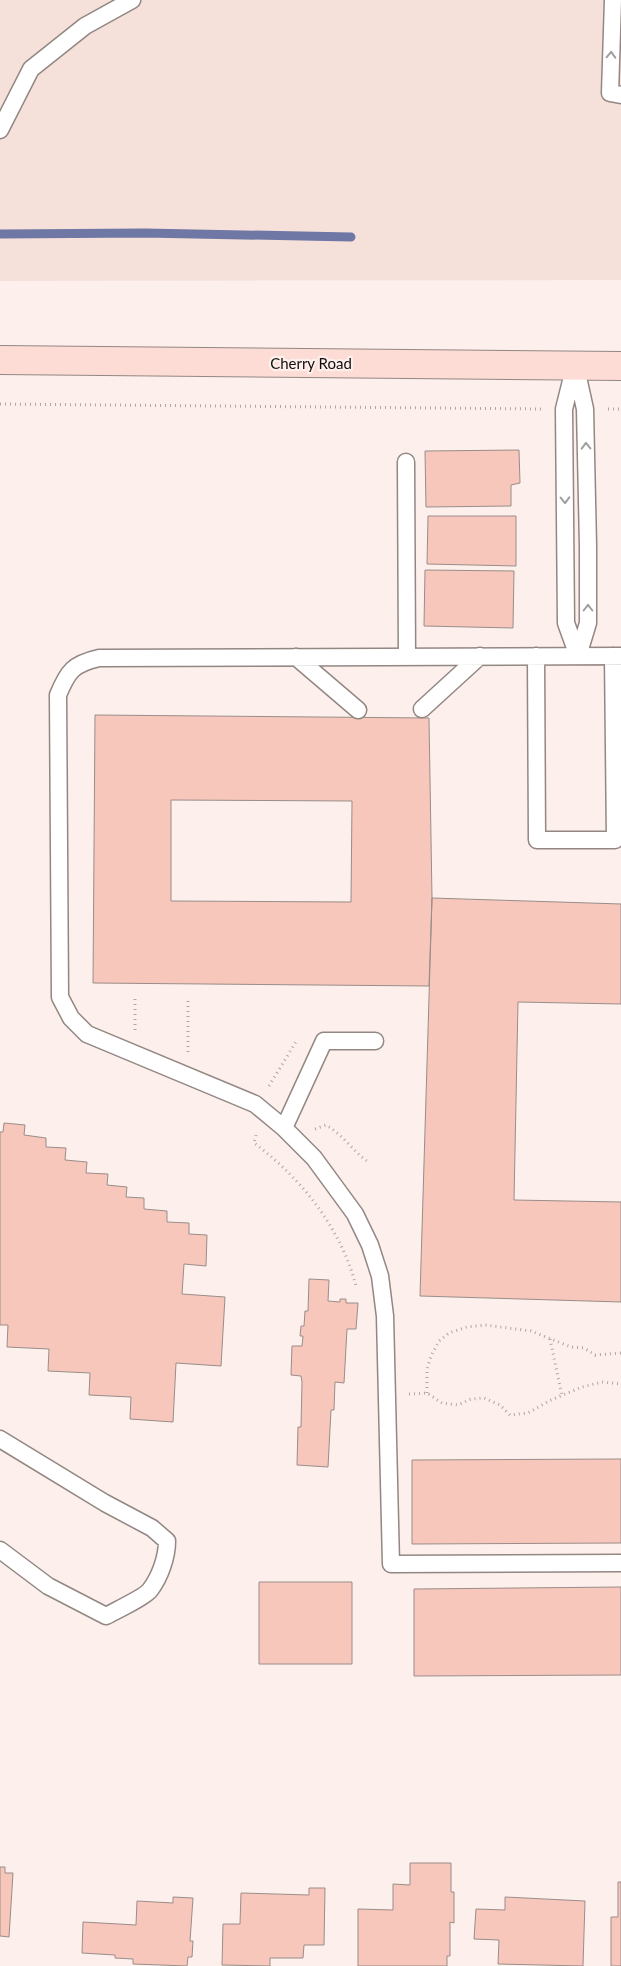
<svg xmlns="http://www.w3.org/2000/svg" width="621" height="1966" font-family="Lato,sans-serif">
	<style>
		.built { fill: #f6e0da }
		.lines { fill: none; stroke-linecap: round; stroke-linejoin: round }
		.stream { stroke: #6f77a4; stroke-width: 9 }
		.building { fill: #f6c7ba; stroke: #9a8d8a; fill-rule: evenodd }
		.lane-casing { stroke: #938783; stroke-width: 19 }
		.secondary-casing { stroke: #938783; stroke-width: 30 }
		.path { stroke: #b1a6a3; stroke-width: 3; stroke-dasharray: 1 4; stroke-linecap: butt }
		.lane { stroke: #fff; stroke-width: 16 }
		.secondary { stroke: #fcdcd5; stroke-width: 28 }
		.oneway { stroke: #a09f9e }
		.labels { text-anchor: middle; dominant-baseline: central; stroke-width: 4.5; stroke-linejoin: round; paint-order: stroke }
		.street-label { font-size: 15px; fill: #120e0c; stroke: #fdefeb }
	</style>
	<rect width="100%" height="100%" fill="#fdefeb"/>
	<!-- built -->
	<path class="built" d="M0 0H621V280L0 281Z"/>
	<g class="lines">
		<!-- stream -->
		<path class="stream" d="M0 234 145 233 351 237"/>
	</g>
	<!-- building -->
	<path class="building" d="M519 450 520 483 511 485V506L426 507 425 451Z
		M428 516H516V566L427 564Z
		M425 570 514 571 513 628 424 626Z
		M95 715 429 718 432 898 429 986 93 983ZM171 800 352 801 351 902 171 901Z
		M432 898 621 904V1004L518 1002 514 1200 621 1202V1302L420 1296Z
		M4 1123 25 1125 24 1135 46 1138V1147L66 1148 65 1160 87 1162 86 1173 108 1174 107 1185 127 1187 126 1197 144 1198V1209L167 1211V1222L189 1223V1234L207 1235 206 1266 184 1264 182 1294 225 1297 221 1366 176 1363 173 1422 130 1419 131 1397 89 1395 90 1373 48 1371 49 1349 7 1347 8 1325H0V1132H3Z
		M309 1279 329 1280 328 1301 340 1302V1299H346V1303H358L356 1329H347L344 1383 335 1382 334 1410H331L328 1467 297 1465 298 1427H301L302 1382 301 1376 291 1375 292 1346H302L303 1336H300L301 1326H304L305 1311H308Z
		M621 1459V1543L412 1544V1460Z
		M259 1582H352V1664H259Z
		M621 1587V1675L414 1676V1589Z
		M410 1863H451V1892H454V1923L450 1922V1956H447V1966H358V1909L393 1910V1884L410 1885Z
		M0 1867H5V1873H13L9 1937 0 1936Z
		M618 1882H621V1966H611V1917H618Z
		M309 1888H325L324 1945H304L303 1958H270V1966L222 1965 223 1924H240L241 1893 309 1895Z
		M173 1897 193 1898 190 1941H193L192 1957H188L187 1966 133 1964V1959L115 1958V1955L82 1953 83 1922 136 1925 137 1901 173 1903Z
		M505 1897 585 1901 583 1966 498 1964 499 1940 474 1939 476 1909 505 1910Z"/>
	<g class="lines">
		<!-- lane casing -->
		<g class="lane-casing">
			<path id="lane" d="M613 0 610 93 621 95
				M0 130 31 69 85 26 132 0
				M575 365 564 409 566 623 578 656
				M576 368 585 409 588 546V623L578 656
				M406 462 407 657
				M536 656 537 840H615L613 656
				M621 656 99 658C73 664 68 671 58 695L60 997 71 1018 87 1034 255 1104 284 1128 314 1158 355 1214 370 1245 380 1276 385 1316 391 1564 621 1563
				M296 657 358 710
				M422 709 480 656
				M284 1128 324 1041H375
				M0 1439 105 1503 152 1528 167 1541C167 1557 160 1577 150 1590 145 1597 115 1611 106 1616L48 1586 0 1550"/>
		</g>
		<!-- secondary casing -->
		<g class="secondary-casing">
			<path id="secondary" d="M0 360 621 366"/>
		</g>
		<!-- path -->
		<path class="path" d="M0 404 542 409
			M608 409H621
			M135 999V1030
			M188 1052V999
			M269 1086 297 1040
			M315 1129 326 1125C343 1135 353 1151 368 1162
			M256 1135 254 1143C301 1178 341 1228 356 1286
			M550 1339 562 1396
			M427 1393V1369L431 1356 439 1341 449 1333 467 1327 485 1325 531 1331 571 1347 584 1348 595 1355 621 1353
			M409 1394 427 1393 442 1403 458 1405 471 1399 484 1398 500 1405 510 1415 528 1413 551 1400 582 1387 602 1382 621 1384"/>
		<!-- lane -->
		<use href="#lane" class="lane"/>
		<!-- secondary -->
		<use href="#secondary" class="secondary"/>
	</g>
	<!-- one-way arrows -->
	<defs><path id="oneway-chevron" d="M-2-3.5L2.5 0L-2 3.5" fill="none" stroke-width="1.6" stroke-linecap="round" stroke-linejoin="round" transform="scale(1.25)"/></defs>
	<g class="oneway">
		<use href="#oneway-chevron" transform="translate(611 55) rotate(-88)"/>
		<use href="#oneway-chevron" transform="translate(586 446) rotate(-91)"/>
		<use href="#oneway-chevron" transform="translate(565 500) rotate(89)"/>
		<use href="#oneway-chevron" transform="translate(588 608) rotate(-90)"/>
	</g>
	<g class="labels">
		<!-- street labels -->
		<g class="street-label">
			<text x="311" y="363">Cherry Road</text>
		</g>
	</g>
</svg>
